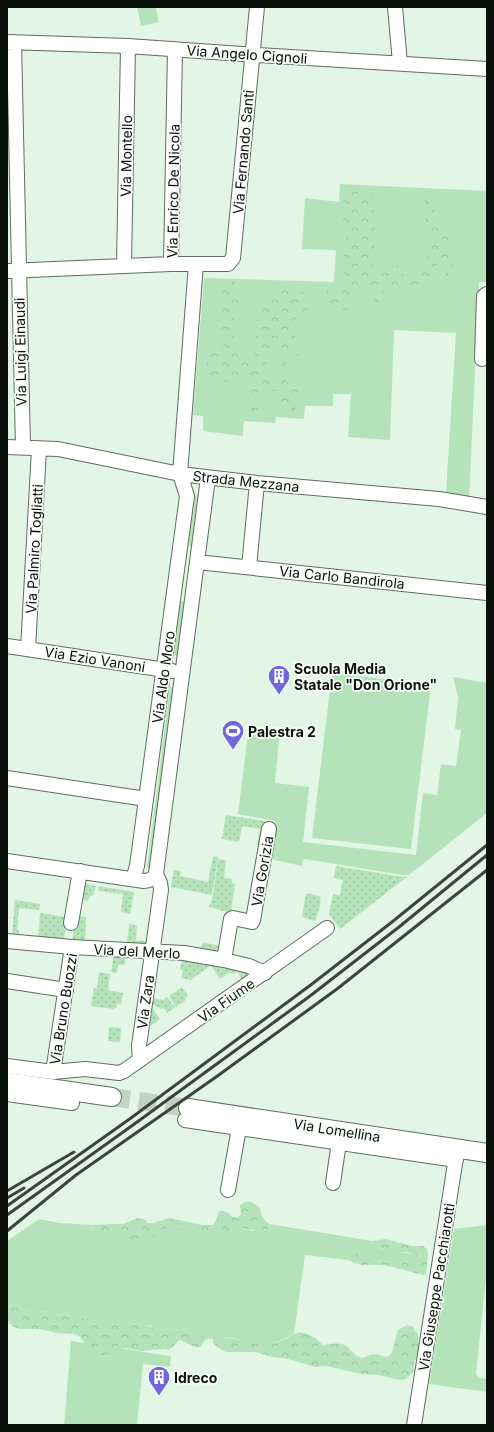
<svg xmlns="http://www.w3.org/2000/svg" width="494" height="1432" font-family="Inter,sans-serif">
	<style>
		.green { fill: #b4e3b9 }
		.forest { fill: url(#forest-crowns) }
		.garden { fill: url(#garden-dots) }
		.lines { fill: none; stroke-linecap: round; stroke-linejoin: round }
		.major-tunnel { stroke: #c2d3c4; stroke-width: 18; stroke-dasharray: 18 9; stroke-linecap: butt }
		.minor-casing { stroke: #5e6e60; stroke-width: 16 }
		.major-casing { stroke: #5e6e60; stroke-width: 20 }
		.minor { stroke: #fff; stroke-width: 14 }
		.major { stroke: #fff; stroke-width: 18 }
		.rail { stroke: #3c453d; stroke-width: 3 }
		.labels { text-anchor: middle; dominant-baseline: central; stroke-width: 3.5; stroke-linejoin: round; paint-order: stroke }
		.street-label { font-size: 14px; fill: #0a100a; stroke: #f8fff8 }
		.poi-label { font-size: 14px; font-weight: bold; fill: #0a100a; stroke: #f8fff8; text-anchor: start }
	</style>
	<defs>
		<pattern id="forest-crowns" width="20" height="18" patternUnits="userSpaceOnUse"><rect width="20" height="18" fill="#b4e3b9"/><path d="M2 6a3 3 0 1 1 6 0M12 15a3 3 0 1 1 6 0" fill="none" stroke="#99c29e"/></pattern>
		<pattern id="garden-dots" width="8" height="8" patternUnits="userSpaceOnUse"><rect width="8" height="8" fill="#b4e3b9"/><path d="M2 2h.1M6 6h.1" fill="none" stroke="#99c29e" stroke-width="1.8" stroke-linecap="round"/></pattern>
	</defs>
	<rect width="100%" height="100%" fill="#e3f5e5"/>
	<!-- green -->
	<path class="green" d="M137 7H156L159 22 141 26Z
		M340 184 487 191V282H479L469 501 453 497 446 492 456 333 394 330 390 440 348 437 351 394H333V406H305L304 419 276 417 275 423 244 421 243 436 203 431V416L193 415 204 278 334 282 336 250 302 249 305 198 339 202Z
		M197 495 199 496 193 547H191L188 544 193 498Z
		M180 601 187 602 178 656H176L173 653Z
		M332 673 431 685 411 849 312 838Z
		M453 677 487 683V813L409 875H402L304 859 302 866 270 859 275 821 238 814 249 727 280 731 275 783 309 787 303 842 416 855 423 793 437 795 441 764 456 766 461 730 455 729 458 697Z
		M170 687H172L174 688 150 869 147 867Z
		M39 1219 60 1223 93 1225 91 1229 114 1233 130 1241 149 1239 158 1235 165 1228 176 1226 191 1228 207 1236 222 1235 236 1229 241 1228 252 1231 271 1229 269 1224 372 1241 368 1242C384 1254 402 1250 420 1256L417 1260C408 1261 390 1264 382 1262 370 1259 360 1247 348 1260L305 1255 294 1333C281 1343 265 1347 249 1343 245 1342 241 1340 237 1339 227 1336 217 1338 206 1339L202 1335H196L182 1329 167 1330 157 1329 149 1325 114 1324 101 1320 57 1314 52 1312 23 1310 10 1306 7 1308V1241Z
		M487 1225V1268L476 1374 480 1378 487 1379V1392L429 1384 454 1229Z
		M71 1341 171 1356 170 1367 143 1364 137 1425H64Z"/>
	<!-- forest -->
	<path class="forest" d="M360 190 374 194 377 201 373 216 377 237 372 258 374 272 380 275 387 272 390 266 397 265C401 274 405 277 414 277 421 273 422 266 428 261L427 255 429 241 424 227 426 206 424 199 430 195 445 194V200H440L435 205C435 212 432 218 433 225 439 230 446 231 453 236 451 251 456 264 451 279L445 275V267L439 263C434 268 430 278 425 281 418 287 394 285 384 288L380 317 375 310 373 289 359 288 353 291 351 307 345 311 333 304 323 293 338 287 343 282C344 272 343 261 344 251 344 246 346 241 346 235 345 225 339 212 343 201 345 193 352 191 360 190Z
		M224 282H236L241 297 235 314 236 332 231 342 230 348 235 352 251 359 255 355C250 344 254 343 256 333 258 324 253 322 262 315 263 309 260 303 262 297L273 294 283 287 307 293V311L296 317 294 334 309 358 307 364C301 360 298 355 292 351L286 353V371L284 376 286 382 299 385 303 389C302 397 297 403 296 411L284 412 281 407 279 401 285 390C270 373 292 339 267 337L269 349 266 360 269 378 278 385 276 391 263 392 258 395V413L253 416 249 412V399L245 396 244 389 248 385 249 373C242 375 233 377 228 382L221 381 218 376H212L206 374 209 343 213 339 214 351 219 355 224 344 221 339 216 335 218 316 220 310V286Z
		M245 1202H251L260 1207 262 1217 269 1224 271 1229 256 1231 241 1228 236 1229 222 1235 212 1236H207L191 1228 176 1226 165 1228 158 1235 149 1239 135 1242 130 1241 114 1233 91 1229 93 1225 112 1224H123L138 1218 144 1219 148 1223H154L169 1218 202 1225H213L216 1221 219 1211C225 1210 228 1212 232 1217L238 1218 241 1214 240 1205Z
		M386 1239 412 1246H423L427 1249 428 1254 426 1274 423 1275 385 1265H361L348 1260C360 1246 370 1260 383 1262 389 1263 409 1262 415 1260 418 1259 418 1258 420 1256L407 1252H392L384 1249 370 1246 367 1242Z
		M10 1306 23 1310 52 1312 57 1314 101 1320 115 1324 139 1322 157 1329 167 1330 182 1329 196 1335H202L206 1339 200 1347H195L180 1340C175 1343 174 1347 169 1350L164 1349 142 1351 125 1348 110 1355H98L90 1349 79 1336 74 1334 57 1333 41 1329H20L14 1327 9 1323 7 1320V1308Z
		M407 1325 413 1327 414 1331 418 1333 419 1353 414 1362V1371L406 1379 400 1380 378 1375 361 1374 327 1366 315 1367 288 1359 272 1357 256 1352H226L217 1347 213 1343V1338C234 1335 246 1344 265 1344 272 1344 280 1342 286 1339 292 1336 295 1332 302 1333 310 1333 318 1340 323 1345 330 1344 338 1342 345 1345 350 1348 356 1358 362 1358 366 1358 369 1354 374 1354 379 1354 387 1360 391 1354 393 1352 396 1335 398 1330Z"/>
	<!-- garden -->
	<path class="garden" d="M226 815 266 821 262 846 257 845 260 829 242 826 239 842 222 839Z
		M213 856 218 857 212 895 171 887 174 870 181 871 180 876 208 882Z
		M218 859 226 860 224 878 232 879V883L235 884 231 913 209 907 213 896Z
		M336 866 403 877 408 876 340 929 329 914 333 894 340 895 343 880 334 878Z
		M82 883 96 886 93 895 89 897 88 901 79 899Z
		M98 886 134 892 130 914 121 912 123 894 99 891Z
		M306 893 320 896C322 904 318 913 315 921L302 917Z
		M15 900 40 904 39 910 19 908 17 930H19V937L12 936Z
		M40 913 67 917 64 940 38 939Z
		M76 915 86 917 85 942 72 941Z
		M129 924 137 926 136 940 146 941V945L127 943Z
		M223 927 222 953 201 950 203 942 219 946Z
		M114 954 126 955 125 964 118 965 117 973 111 972Z
		M182 958 214 963 191 980 181 978 183 971 180 969Z
		M215 963 252 975 242 982 238 972 232 974 230 972 220 979 211 966Z
		M99 972 110 974 108 990 123 993 121 1004H117L116 1008H114V1009L91 1006 94 988H97Z
		M182 987 188 996 185 999 186 1000 176 1007 169 996Z
		M167 997 175 1007 167 1013 164 1008 161 1009 152 1004 153 998 163 1000Z
		M152 1008 160 1019 149 1027Z
		M109 1027 121 1028 120 1042 108 1041Z"/>
	<g class="lines">
		<!-- major-tunnel -->
		<path class="major-tunnel" d="M112 1097 188 1108"/>
		<!-- minor casing -->
		<g class="minor-casing">
			<path id="minor" d="M395 7 400 63
				M7 42 128 46 242 54 487 69
				M14 42 23 447
				M196 264H228L233 258 257 7
				M124 266 128 46
				M7 271 171 264
				M482 359 484 296 487 294
				M7 447 58 449 180 474 257 483 439 499 487 507
				M197 562 487 593
				M249 567 257 483
				M7 646 172 671
				M28 649 39 449
				M7 778 146 799
				M7 861 144 881C150 881 153 879 156 874L208 478
				M130 879 134 876 137 866 187 496 180 474 196 264H171L175 49
				M71 923 80 871
				M7 941 72 947 184 953 224 960 249 966 265 973
				M224 960 231 919 233 918 252 922 253 920 269 829
				M7 981 66 990
				M140 1060 139 1046 161 890 160 883 156 874
				M7 1066 53 1072 85 1069 119 1073 124 1071 327 928
				M53 1072 72 947
				M7 1094 72 1103
				M185 1120 239 1128
				M333 1183 339 1142
				M228 1190 239 1128 456 1160
				M414 1425 457 1151"/>
		</g>
		<!-- major casing -->
		<g class="major-casing">
			<path id="major" d="M7 1082 112 1097
				M188 1108 487 1153"/>
		</g>
		<!-- minor -->
		<use href="#minor" class="minor"/>
		<!-- major -->
		<use href="#major" class="major"/>
		<!-- rail -->
		<path class="rail" d="M7 1191 74 1152
			M7 1198 24 1188
			M7 1206 131 1118 312 984 392 922 487 845
			M7 1215 133 1125 310 996 399 927 487 855
			M7 1231 76 1175 216 1077 337 989 487 870"/>
	</g>
	<!-- icons -->
	<defs>
		<g id="building-pin" transform="scale(1.15)"><path d="M0 17L-7.5 6A9.5 9.5 0 1 1 7.5 6Z" fill="#6f66e0" stroke="#f8fff8"/><path d="M-4-6H4V6H1V3H-1V6H-4ZM-2.5-4.3h1.7v1.8h-1.7ZM.8-4.3h1.7v1.8H.8ZM-2.5-1h1.7V.8h-1.7ZM.8-1h1.7V.8H.8Z" fill="#fff"/></g>
		<g id="stadium-pin" transform="scale(1.15)"><path d="M0 17L-7.5 6A9.5 9.5 0 1 1 7.5 6Z" fill="#6f66e0" stroke="#f8fff8"/><path d="M0-5a6.5 5 0 1 0 0 10a6.5 5 0 1 0 0-10ZM-3.5-1.8h7v3.6h-7Z" fill="#fff"/></g>
	</defs>
	<g fill-rule="evenodd">
		<use href="#building-pin" x="279" y="676"/>
		<use href="#stadium-pin" x="233" y="731"/>
		<use href="#building-pin" x="159" y="1377"/>
	</g>
	<g class="labels">
		<!-- street labels -->
		<g class="street-label">
			<text transform="translate(247 54) rotate(4)">Via Angelo Cignoli</text>
			<text transform="translate(243 152) rotate(-85)">Via Fernando Santi</text>
			<text transform="translate(126 156) rotate(-89)">Via Montello</text>
			<text transform="translate(173 191) rotate(-89)">Via Enrico De Nicola</text>
			<text transform="translate(20 352) rotate(-91)">Via Luigi Einaudi</text>
			<text transform="translate(246 481) rotate(6)">Strada Mezzana</text>
			<text transform="translate(34 549) rotate(-87)">Via Palmiro Togliatti</text>
			<text transform="translate(342 577) rotate(6)">Via Carlo Bandirola</text>
			<text transform="translate(95 659) rotate(9)">Via Ezio Vanoni</text>
			<text transform="translate(163 677) rotate(-82)">Via Aldo Moro</text>
			<text transform="translate(262 871) rotate(-80)">Via Gorizia</text>
			<text transform="translate(137 951) rotate(3)">Via del Merlo</text>
			<text transform="translate(226 1000) rotate(-35)">Via Fiume</text>
			<text transform="translate(145 1002) rotate(-82)">Via Zara</text>
			<text transform="translate(63 1009) rotate(-81)">Via Bruno Buozzi</text>
			<text transform="translate(337 1130) rotate(9)">Via Lomellina</text>
			<text transform="translate(436 1287) rotate(-81)">Via Giuseppe Pacchiarotti</text>
		</g>
		<!-- poi labels -->
		<g class="poi-label">
			<text x="294" y="668">Scuola Media<tspan x="294" dy="16">Statale "Don Orione"</tspan></text>
			<text x="248" y="731">Palestra 2</text>
			<text x="174" y="1377">Idreco</text>
		</g>
	</g>
	<!-- border -->
	<rect width="494" height="1432" fill="none" stroke="#0a100a" stroke-width="16"/>
</svg>
